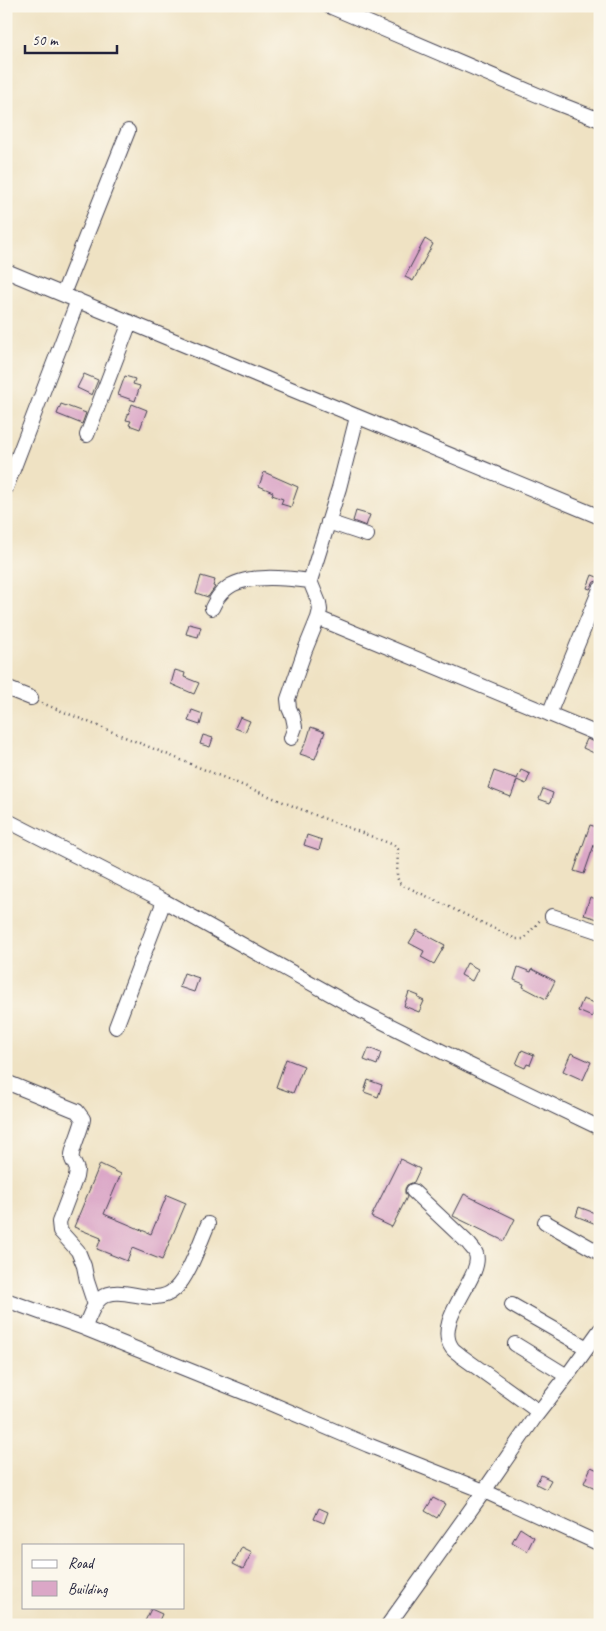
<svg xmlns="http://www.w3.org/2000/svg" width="606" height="1631" font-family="Caveat,sans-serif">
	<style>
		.building { fill: #dba7c7 }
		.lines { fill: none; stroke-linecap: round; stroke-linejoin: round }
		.minor-casing { stroke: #413f4f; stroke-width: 16 }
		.path { stroke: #413f4f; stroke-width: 2.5; stroke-dasharray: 1 4; stroke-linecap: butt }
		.minor { stroke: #fff; stroke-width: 14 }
	</style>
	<rect width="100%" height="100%" fill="#fbf7ec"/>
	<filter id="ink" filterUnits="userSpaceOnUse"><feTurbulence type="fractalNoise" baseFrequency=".02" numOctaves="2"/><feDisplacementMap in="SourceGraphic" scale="10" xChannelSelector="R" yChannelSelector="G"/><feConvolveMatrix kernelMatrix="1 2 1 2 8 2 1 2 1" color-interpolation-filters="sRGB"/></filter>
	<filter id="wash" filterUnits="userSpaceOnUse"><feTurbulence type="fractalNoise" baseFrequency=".0096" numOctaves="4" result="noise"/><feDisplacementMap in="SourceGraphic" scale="20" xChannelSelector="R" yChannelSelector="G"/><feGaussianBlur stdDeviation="1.12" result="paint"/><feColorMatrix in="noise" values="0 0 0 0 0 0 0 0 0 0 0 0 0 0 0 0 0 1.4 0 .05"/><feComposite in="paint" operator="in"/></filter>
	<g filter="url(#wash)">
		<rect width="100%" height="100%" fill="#efe2c3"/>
		<g id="blocks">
			<!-- building -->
			<path class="building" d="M425 239 433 244 413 281 405 277Z
				M84 374 98 380 92 395 77 388Z
				M125 376 135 379 133 384 140 386 135 401 118 395Z
				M61 404 86 413 82 424 57 414Z
				M132 404 147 410 140 429 129 425 131 421 126 420Z
				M264 472 298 487 291 507 281 504 283 499 272 495 273 492 259 486Z
				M356 511 370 515 366 526 353 521Z
				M592 575 600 578V580L594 582 590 589 587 588Z
				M201 576 215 580 213 586 215 587 208 597 196 593Z
				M189 624 201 627 198 637 186 634Z
				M175 670 185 673 184 677 199 683 194 694 171 684Z
				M192 710 203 714 200 725 188 721Z
				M240 717 250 721 245 732 235 728Z
				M311 727 325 732 315 759 300 754 307 740Z
				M203 735 213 738 210 747 200 744Z
				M587 739 599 744 594 753 583 748Z
				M521 770 530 774 526 784 517 780 511 797 488 788 494 771 517 779Z
				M543 789 553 793 550 803 539 799Z
				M590 825 600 828V847L594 845 584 874 574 871Z
				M307 835 322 840 319 850 304 845Z
				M590 897 600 900V913L598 919 584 915Z
				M417 930 445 945 434 964 421 957 424 951 409 943Z
				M467 963 478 969 472 981 461 975Z
				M518 967 531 972 532 969 555 981 546 999 523 987 524 984 514 980Z
				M184 973 199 978 194 992 179 987Z
				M409 992 419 996 418 998 424 1001 419 1012 404 1006Z
				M583 999 597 1004 592 1017 578 1011Z
				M369 1048 381 1053 377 1065 364 1060Z
				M522 1050 534 1055 530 1065 527 1064 525 1068 516 1064Z
				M571 1053 591 1062 583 1080 563 1071Z
				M286 1059 304 1066 293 1093 276 1087Z
				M368 1080 382 1085 378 1097 364 1092Z
				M400 1159 420 1169 414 1182 407 1185 405 1189V1193L407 1197 392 1227 371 1217Z
				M100 1164 121 1174 104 1214 151 1234 167 1195 186 1203 162 1260 132 1248 127 1261 97 1249 101 1238 74 1227Z
				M464 1194 515 1219 504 1241 453 1216Z
				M579 1207 600 1215 596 1224 576 1216Z
				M591 1467 600 1471V1490L584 1483Z
				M541 1475 551 1480 546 1489 536 1484Z
				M433 1498 445 1504 437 1518 425 1511Z
				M319 1508 328 1512 324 1523 314 1519Z
				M520 1528 534 1537 527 1551 512 1542Z
				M242 1547 252 1552 243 1569 233 1564Z
				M151 1609 162 1614 157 1625H143Z"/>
		</g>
	</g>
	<g filter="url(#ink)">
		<use href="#blocks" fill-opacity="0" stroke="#413f4f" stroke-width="1"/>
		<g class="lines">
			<!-- minor casing -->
			<g class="minor-casing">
				<path id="minor" d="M329 6 554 102 600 120
					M6 271 600 517
					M63 294 128 131
					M87 435 130 322
					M6 488 78 300
					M328 522 367 535
					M212 608C216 600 219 594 226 589 244 573 287 578 310 581
					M318 618 600 735
					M6 688 31 698
					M549 714 600 589
					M291 738 295 727 293 717 289 708 288 699 305 650 318 618 320 610 319 603 310 581 339 488 357 417
					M6 820 164 901 361 1011 469 1065 600 1128
					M552 916 600 932
					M116 1027 164 901
					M6 1082 77 1111 83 1119C82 1128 70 1152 72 1159 73 1162 76 1166 77 1170L76 1177 59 1222 60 1231 78 1251 84 1266 87 1281 95 1305
					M413 1191 469 1244C471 1247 475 1250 476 1254 484 1276 432 1321 452 1348 454 1351 458 1353 461 1356L539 1412
					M545 1222 600 1253
					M6 1300 84 1328 253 1396 368 1445 484 1491 600 1544
					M512 1305 587 1348
					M84 1328C89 1319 92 1305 101 1298 122 1282 153 1310 175 1289 189 1276 200 1242 208 1224
					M515 1344 567 1376
					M388 1625 484 1491 535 1417 567 1376 600 1330"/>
			</g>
			<!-- path -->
			<path class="path" d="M42 703 315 815 394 845 398 849 397 876 399 883 516 939H524L541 919"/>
			<!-- minor -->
			<use href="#minor" class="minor"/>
		</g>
	</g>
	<!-- margin -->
	<rect width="606" height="1631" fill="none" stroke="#fbf7ec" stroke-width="25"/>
	<!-- legend -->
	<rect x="22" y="1544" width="162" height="65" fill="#fbf7ec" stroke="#a4a2a5"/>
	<rect x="32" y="1560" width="25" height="8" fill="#ffffff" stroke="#a4a2a5"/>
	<text x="68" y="1568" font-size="15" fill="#22223b">Road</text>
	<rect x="32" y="1581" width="25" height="15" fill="#dba7c7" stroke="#a4a2a5"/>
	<text x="68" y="1594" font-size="15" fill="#22223b">Building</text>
	<!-- scale -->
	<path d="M25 45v8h92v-8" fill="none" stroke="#22223b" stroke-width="2.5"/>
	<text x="32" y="45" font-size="15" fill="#22223b" stroke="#fbf7ec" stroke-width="4" paint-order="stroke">50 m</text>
</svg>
